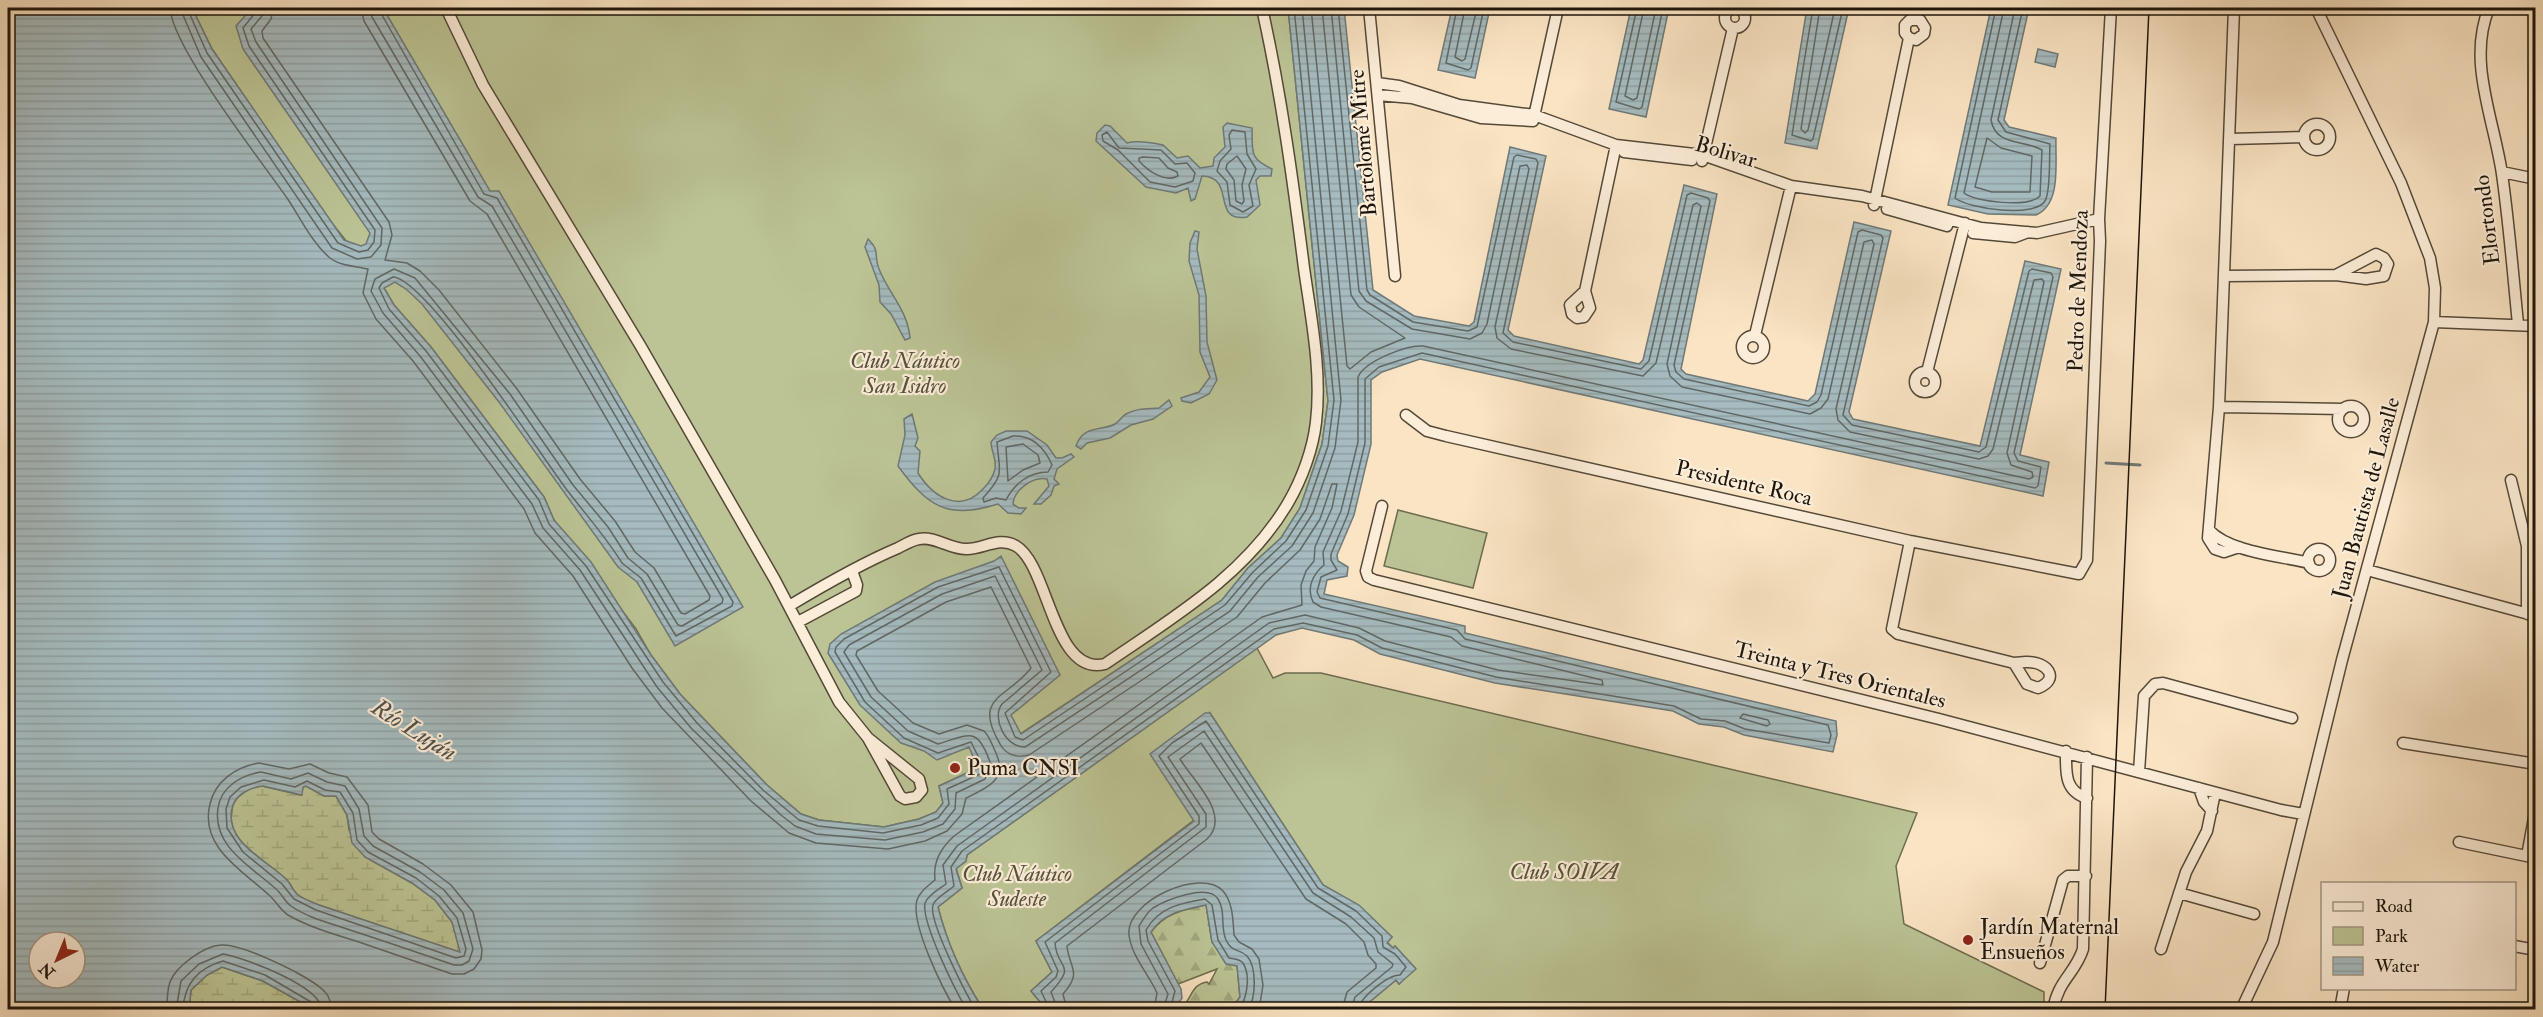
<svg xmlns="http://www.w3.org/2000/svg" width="2543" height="1017" font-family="'IM FELL Double Pica',serif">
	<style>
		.green { fill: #bcc495; stroke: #6c6c50; stroke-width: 1.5 }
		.forest { fill: url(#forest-firs); stroke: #6c6c50; stroke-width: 1.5 }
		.wetland { fill: url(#wetland-marsh); stroke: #6c6c50; stroke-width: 1.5 }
		.water { fill: url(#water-rules); stroke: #6f7977; stroke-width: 1.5; fill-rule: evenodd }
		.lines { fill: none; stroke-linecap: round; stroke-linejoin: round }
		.shore { stroke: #616865; stroke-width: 1.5 }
		.stream { stroke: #6f7977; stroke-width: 3 }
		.minor-casing { stroke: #544939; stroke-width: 13 }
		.minor { stroke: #fcedd8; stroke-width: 10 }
		.tram { stroke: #1d150b; stroke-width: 1.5 }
		.poi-dot { fill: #8f2418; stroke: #fcedd8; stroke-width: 2 }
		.labels { text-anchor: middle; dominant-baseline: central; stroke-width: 4.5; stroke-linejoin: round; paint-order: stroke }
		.street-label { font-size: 22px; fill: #1d150b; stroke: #fcedd8 }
		.park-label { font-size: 22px; font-style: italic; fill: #55523b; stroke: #fcedd8 }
		.poi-label { font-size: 22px; fill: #1d150b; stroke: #fcedd8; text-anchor: start }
		.water-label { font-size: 24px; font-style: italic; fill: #4d4f4a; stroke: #fcedd8 }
	</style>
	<defs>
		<pattern id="forest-firs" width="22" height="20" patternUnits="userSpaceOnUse" patternTransform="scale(1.5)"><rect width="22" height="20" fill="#bcc495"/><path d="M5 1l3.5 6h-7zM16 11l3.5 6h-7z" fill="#a1a87f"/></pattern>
		<pattern id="wetland-marsh" width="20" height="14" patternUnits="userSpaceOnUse" patternTransform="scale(1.5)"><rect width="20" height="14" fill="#bcc495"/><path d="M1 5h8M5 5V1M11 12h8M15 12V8" fill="none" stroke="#a1a87f"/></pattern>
		<pattern id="water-rules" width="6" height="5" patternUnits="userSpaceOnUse" patternTransform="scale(1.5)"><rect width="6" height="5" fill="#a5bbbf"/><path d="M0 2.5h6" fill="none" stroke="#8ea0a3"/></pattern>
	</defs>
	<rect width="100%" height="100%" fill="#fae4c3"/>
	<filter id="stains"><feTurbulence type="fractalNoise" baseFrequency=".00333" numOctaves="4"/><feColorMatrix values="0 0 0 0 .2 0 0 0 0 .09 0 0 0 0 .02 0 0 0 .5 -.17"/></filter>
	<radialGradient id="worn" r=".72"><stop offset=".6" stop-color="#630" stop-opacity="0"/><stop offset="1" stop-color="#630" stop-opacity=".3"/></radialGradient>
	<!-- green -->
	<path class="green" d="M192 8H1288L1328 401 1322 444 1300 508 1281 538 1248 568 1222 600 1020 734 978 768 939 786 943 803 936 812 919 819 884 827 819 820 801 814 767 785 680 694 651 655 636 629 554 520 544 497 431 347 394 305 384 288 323 212 212 49Z
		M1398 510 1487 533 1473 588 1384 566Z
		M1257 648 1273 678 1285 673H1321L1917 813 1896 866 1904 924 2044 992V1009H1361L1396 980 1399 984 1415 968 1395 946 1393 948 1387 942 1392 937 1359 906 1323 885 1210 713 1194 820 1036 941 1052 972 1031 991 1046 1009H983C963 978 947 943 938 907L962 888 956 868 966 861 967 855Z"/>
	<!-- forest -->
	<path class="forest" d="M1206 905 1212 942 1237 965 1240 997 1231 1009H1175L1178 1005 1181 1008C1193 998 1190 985 1207 982L1209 984 1217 969 1178 984 1151 932C1166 912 1184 910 1206 905Z"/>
	<!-- wetland -->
	<path class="wetland" d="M262 786 301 795 303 787 306 786 324 796H336L347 815 349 830 365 857 412 883 435 900 452 922 461 953 319 905C312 902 303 899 298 895 293 891 291 884 287 880 267 860 221 841 233 805 237 794 251 787 262 786Z
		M222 967 263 981 313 1009 189 1010 191 990 207 975Z"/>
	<!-- water -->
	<path class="water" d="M8 8H192L212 49 344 240 361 246 366 244 370 233 243 49 236 26 252 8H383L490 191H499L743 607 675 646 637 582 618 567 499 402 422 304 406 289 395 282 384 288 394 305 431 347 544 497 554 520 591 562 651 655 680 694 767 785 801 814 819 820 884 827 919 819 936 812 943 803 939 786 978 768 969 747 937 760 924 751 901 743 860 705 828 653 830 644 841 634 935 582 994 561 1001 556 1060 675 1011 715 1021 734 1222 600 1248 568 1281 538 1300 508 1322 444 1328 401 1288 8H1344L1373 290 1414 316 1469 326 1474 322 1510 147 1546 156 1508 330 1514 336 1639 364 1643 360 1684 185 1717 194 1681 369 1686 374 1808 401 1815 394 1854 222 1891 231 1849 412 1853 419 1980 446 2025 261 2061 269 2020 455 2049 462 2043 496 1420 359 1382 372 1371 380V444L1354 515 1337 555 1338 561 1348 567 1347 576 1327 580 1324 594 1465 626V633L1836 721 1837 735 1833 752 1744 735 1724 727 1699 724 1673 711 1495 683 1380 654 1354 640 1302 628 1276 635 967 855 966 861 956 869 962 888 938 907C947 943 963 978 983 1009H313L263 981 222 967 207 975 191 990 189 1009H8ZM263 786 302 795 303 787 306 786 324 796H336L347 815 352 843 365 857 412 883 435 900 452 922 460 952 319 905C312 902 303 899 298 895 293 891 291 884 287 880 267 860 221 841 233 805 237 794 251 787 263 786ZM39 942H75V978H39Z
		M1452 8H1490L1475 78 1438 70Z
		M1631 8H1669L1646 117 1609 109Z
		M1807 8H1849L1817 149 1785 143Z
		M1991 8H2029L2004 120 2009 127 2056 138C2055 162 2062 204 2036 215L1988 214 1948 205Z
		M2038 49 2058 54 2055 67 2035 62Z
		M1227 123 1252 128C1253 151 1248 158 1272 169L1271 176H1260L1256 180 1260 205 1247 217C1210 223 1237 177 1202 176L1195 199 1191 201 1188 188 1176 193 1146 187 1096 141 1097 133 1105 125 1110 126 1127 143C1137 140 1153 143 1163 145L1177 158 1188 156 1200 168 1213 166 1214 158 1225 147 1223 127Z
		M1195 231 1199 232 1197 249 1206 296 1207 342 1217 380 1209 394 1191 403 1182 401 1181 398 1199 392 1210 377 1200 352 1199 295 1189 261 1190 243Z
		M868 239C881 252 873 254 879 269 889 294 908 311 910 338L905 340 891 314 880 302 879 285 865 247Z
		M1169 400 1172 406 1153 419 1131 425 1110 438 1087 443 1081 449 1076 446C1083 424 1104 431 1115 424 1120 421 1122 416 1126 414 1137 408 1147 409 1159 408Z
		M912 414 918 438 915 446 920 451 918 473C933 497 960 514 983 489 988 484 993 477 995 469 997 459 991 451 991 442L997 435 1006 431H1027L1047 445 1056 458H1062L1071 454 1074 457 1057 469 1054 479 1059 484 1054 486 1051 495 1041 504H1034L1049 486 1047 479C1033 476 1014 490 1013 504L1019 508H1026L1021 514 1008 513 998 504C948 520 928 507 898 466L905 435 904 419Z
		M1205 713H1210L1323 885 1359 905 1392 937 1387 943 1393 948 1395 946 1416 969 1399 984 1396 980 1361 1009H1231L1240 997 1237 966 1226 964 1212 942 1206 905C1183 910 1165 912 1151 932L1181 989 1182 998 1175 1009H1046L1031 991 1052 972 1036 941 1194 821 1150 754Z"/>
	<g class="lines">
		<!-- shore -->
		<path class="shore" d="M170 8C172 47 261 161 287 198 300 217 312 243 330 258 340 266 356 266 368 269L363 293 376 319 413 361 524 509 535 533 573 576 632 668 662 708 751 801 789 833 816 843 888 849 925 841 947 831 962 814 966 798C987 788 1008 780 996 753 992 745 990 737 984 731L967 725 939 734 913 723 878 691 856 655 857 651 946 602 991 587 1031 668C1007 699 972 696 1000 744 1006 755 1017 758 1029 755L1237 617 1265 583 1300 550 1320 519 1332 484H1337L1332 508 1315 547 1314 561 1306 571 1301 585 1302 605 1262 617 954 836C940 849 933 862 935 880 928 886 920 891 917 900 910 923 943 990 956 1010
			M180 8 201 57 332 248 357 259 371 257 381 245 382 228 256 42 251 29 262 16 264 8
			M187 8 207 53 338 243 359 252 368 250 374 242 375 230 249 46 243 28 255 13 256 8
			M273 8 271 19 262 31 263 38 389 222 392 235 385 260 407 263 420 271 439 290 517 389 580 479 615 521 635 552 654 568 681 613 685 614 709 600 710 596 487 214 470 201 364 21 361 8
			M370 8 372 17 478 197 492 206 723 599 722 603 682 626 678 625 647 574 628 558 608 527 573 485 510 394 415 278 394 269 375 279 371 291 383 313 420 356 532 504 543 528 580 570 657 687 691 728 781 815 795 826 816 834 885 840 923 832 943 824 955 809 956 793 985 779 991 765C978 726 971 734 938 744L908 731 871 697 844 652 849 645 942 594 995 576 1042 670 1002 704C991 718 1006 748 1025 747L1230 611 1258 577 1292 546 1313 513 1335 448 1341 400 1302 8
			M378 8 484 194 497 198 733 602 732 606 676 636 641 578 622 563C606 537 586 515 567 490 541 456 427 279 393 277L382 283 379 288 389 309 426 351 539 500 549 524 586 566 663 682 697 723 763 790 799 820 818 826 883 833 921 825 938 818 949 804 947 789 980 774 983 766 971 742 938 753 904 738 865 702 835 652 836 647 844 639 938 587 999 567 1051 672 1005 713 1015 737 1023 740 1225 605 1253 572 1286 541 1306 510 1328 446 1334 400 1294 8
			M1311 8 1347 366 1350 369 1371 352 1405 338 1359 307 1351 295 1322 8
			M1457 8 1446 63 1468 70 1471 68 1484 8
			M1465 8 1455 57 1462 61 1465 59 1477 8
			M1637 8 1616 102 1639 109 1642 107 1663 8
			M1644 8 1625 96 1633 100 1637 98 1656 8
			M1813 8 1792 135 1811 141 1813 139 1843 8
			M1820 8 1801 129 1805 133 1808 130 1835 8
			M1996 8 1955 198C1969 209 2035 218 2045 201 2051 191 2049 156 2050 144L2006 132 1998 120 2023 8
			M2004 8 1964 193C1975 202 2029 208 2040 196L2042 150C2024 139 1996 147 1991 120L2015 8
			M1232 130 1245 132 1247 154 1256 169 1249 185 1253 206 1243 212 1230 205 1227 182 1217 171 1220 161 1231 149 1229 135Z
			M1107 132 1119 148 1161 150 1175 164 1187 163 1195 173 1193 181 1175 187 1150 182 1118 150 1103 141 1102 135Z
			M1987 138 2001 148 2032 156 2030 192H1992L1975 187Z
			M1237 156 1246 169 1242 185 1244 201 1242 204 1236 201 1234 180 1226 169 1227 164Z
			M1143 157 1159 158 1168 168 1177 172 1178 176C1165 183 1148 171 1139 161V158Z
			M1013 436C1033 435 1045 449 1052 465L1048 472C1029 472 1014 484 1006 500L996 498 984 502 983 498C1006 473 999 472 997 442Z
			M1023 444 1038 455 1040 463 1023 470 1008 481 1006 447Z
			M1743 714 1768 720 1770 724 1767 726 1740 718Z
			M259 763 289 769 310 764 329 773 347 777 368 805 372 832 379 839 423 864 451 885 473 912 482 950 481 959 474 969 464 974H452C420 963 388 952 356 941 333 934 309 927 288 915 280 910 276 901 269 895 243 871 199 847 210 804 215 781 236 767 259 763Z
			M261 772 291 779 308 773 327 782 345 786 359 809 364 836 373 846 420 872 444 890 463 913 473 949 469 961 462 965H454C419 953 384 941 350 930 330 923 308 918 291 906 285 902 282 894 276 889 252 867 212 847 218 808 221 787 241 775 261 772Z
			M264 780 295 787 307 781 325 790 340 792 353 813 357 840 368 852 416 878 439 896 457 918 466 949 464 956 456 958 316 910 294 899 282 884 243 852 227 828 226 809 230 797 241 787Z
			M167 1010C167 1001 167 990 170 982 176 966 204 946 221 945 241 943 312 977 325 992 330 997 331 1003 331 1010
			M176 1010 181 981 199 964 223 954C245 958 321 986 322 1010
			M183 1010C184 984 198 968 223 961L265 975 311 1002 314 1010
			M967 1010C956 992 921 922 925 903 928 895 939 889 946 884L943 865 957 846 1269 623 1305 615 1359 628 1385 641 1498 670 1603 685 1602 680 1462 646 1451 637 1321 607 1313 602C1306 588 1313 574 1324 565L1323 552 1341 511 1358 442V377C1365 361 1406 345 1423 346L2029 479 2033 477 2032 472 2011 465 2007 453 2044 282 2042 279 2034 280 1993 449 1988 456 1979 459 1850 432 1838 420 1836 409 1874 244 1872 240 1864 242 1828 399 1821 408 1810 414 1682 387 1670 376 1667 364 1701 206 1697 203 1693 205 1656 363 1643 376 1511 349 1497 338 1495 327 1529 169 1527 165 1520 166 1487 324 1482 333 1470 339 1412 329 1366 301 1359 291 1331 8
			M976 1010C966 994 928 920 933 905 935 898 949 891 954 886L951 867 962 851 1274 629 1303 623 1357 635 1382 648 1496 677 1674 706 1701 719 1725 721 1745 729 1829 743 1831 735 1828 725 1465 639 1457 630 1320 598 1317 592 1321 577 1337 570 1331 560V554L1348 514 1365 443V379L1379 367 1422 353 2035 488 2038 486 2041 467 2018 461 2014 453 2053 277 2051 273 2032 269 2029 271 1986 447 1979 452 1852 425 1843 415 1883 238 1881 235 1862 230 1858 232 1821 395 1817 402 1809 406 1684 379 1676 372 1674 365 1710 201 1708 198 1691 193 1687 195 1649 361 1641 369 1513 342 1503 333 1538 163 1536 159 1517 155 1514 157 1477 327 1468 331 1413 322 1370 295 1367 290 1338 8
			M1050 1010 1041 991 1056 977 1058 971 1045 942 1199 824V816L1159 756 1172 743 1206 721 1318 888 1356 911 1382 936 1383 947 1395 954 1406 967 1400 975C1388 975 1360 997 1358 1010
			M1058 1010 1051 992C1078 962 1057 971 1055 943L1206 827V814L1168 757 1204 731 1313 893 1351 917 1374 938 1378 952 1393 964 1392 967 1355 997 1351 1010
			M1067 1010 1063 994C1083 972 1069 968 1067 946L1207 839C1232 815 1193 781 1180 759L1201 743 1306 899 1346 924 1364 942 1368 955 1376 964V968L1347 992 1342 1010
			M1154 1010 1157 993C1149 975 1131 955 1129 935 1125 901 1202 867 1223 891 1233 902 1233 921 1234 935L1239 942 1252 949 1259 959 1263 985 1259 1010
			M1163 1010 1168 994 1141 944 1139 926C1143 920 1147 912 1153 908 1166 900 1208 883 1218 899 1226 911 1220 927 1226 940 1232 953 1239 948 1247 956 1257 967 1256 998 1248 1010
			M1170 1010 1175 991 1148 941 1146 930C1159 907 1181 903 1205 899L1212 905 1218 940 1229 958C1234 959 1240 959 1243 963 1251 976 1247 998 1239 1010"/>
		<!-- stream -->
		<path class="stream" d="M2106 463 2140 465"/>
		<!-- minor casing -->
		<g class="minor-casing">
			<path id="minor" d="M1725 18a10 10 0 1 1 20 0a10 10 0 1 1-20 0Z
				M446 8 483 85 640 345 775 580 839 702 868 738
				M1369 8 1395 276
				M2234 8 2219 407 2208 538 2215 549 2224 552 2239 547
				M2489 8C2467 61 2494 119 2502 174 2509 223 2513 274 2518 324
				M1377 83 1399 86 1459 105 1534 115 1616 145 1703 155 1791 186 1862 196 1981 228 2037 233 2099 219
				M1378 95 1412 98 1481 118 1533 121
				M1533 121 1558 8
				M2304 137a13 13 0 1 1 26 0a13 13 0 1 1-26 0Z
				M2230 139 2304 137
				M1624 152 1692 160
				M1702 161 1733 28
				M2502 172 2536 179
				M1874 205 1909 38 1905 33V25L1910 20H1920L1925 28 1924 34 1916 40 1909 38
				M1887 209 1947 226
				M1973 233 2015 237 2028 232
				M2224 276 2336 275 2366 279 2384 276 2388 264 2384 258 2376 254 2336 275
				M1585 291 1570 305 1572 314 1577 318 1584 317 1590 308 1585 291 1616 145
				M2434 322 2536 326
				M1755 335 1791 186
				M1742 347a11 11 0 1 1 22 0a11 11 0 1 1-22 0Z
				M1915 382a10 10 0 1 1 20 0a10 10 0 1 1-20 0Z
				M1927 372 1965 223
				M2338 419a13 13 0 1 1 26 0a13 13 0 1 1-26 0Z
				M2219 407 2343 409
				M1406 415 1427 431 1446 436 1910 541 2079 574 2087 560 2100 241 2099 219 2111 8
				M2511 480 2527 546V614
				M1382 506 1366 571 1368 577 1374 580 1939 719 2281 810 2303 814
				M2209 530C2229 552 2281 556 2309 563
				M1910 541 1892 629 1898 634 2014 663
				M2308 560a11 11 0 1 1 22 0a11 11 0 1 1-22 0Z
				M2367 570 2536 616
				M789 606C824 585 860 564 898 548 904 545 912 540 919 539 936 536 951 550 967 549 984 549 999 536 1016 546 1049 565 1053 677 1105 664 1172 618 1246 575 1288 503 1302 479 1313 449 1316 422 1322 371 1311 318 1304 268 1293 181 1281 93 1262 8
				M798 622 856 591 857 585 852 571
				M2026 662C2047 661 2061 679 2038 688L2027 684 2014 663Z
				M868 738 919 779 922 790 916 797 905 799 900 796Z
				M2403 743 2536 764
				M2066 751C2066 772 2064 791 2087 798
				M2139 772 2144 696 2155 684 2163 683 2292 718
				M2199 788 2204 802 2212 811
				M2459 842 2536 858
				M2527 856 2536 807
				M2179 893 2254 914
				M2514 946 2536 950
				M2161 949 2186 872 2207 831 2215 793
				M2040 963 2063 880 2068 876H2086
				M2053 1010C2058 980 2075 974 2083 949L2087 757
				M2127 1010H2133
				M2241 1010 2273 942 2342 660 2434 322 2435 288 2430 258 2401 183 2316 8
				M2340 1010 2344 988"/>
		</g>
		<!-- minor -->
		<use href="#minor" class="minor"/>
		<!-- tram -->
		<path class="tram" d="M2105 1010 2149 8"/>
	</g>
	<!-- markers -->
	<g class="poi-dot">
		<circle cx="955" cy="768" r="6"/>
		<circle cx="1968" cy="940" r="6"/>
	</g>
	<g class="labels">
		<!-- street labels -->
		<g class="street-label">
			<text transform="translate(1363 143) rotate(-95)">Bartolomé Mitre</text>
			<text transform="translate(1726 152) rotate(16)">Bolivar</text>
			<text transform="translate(2487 220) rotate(-97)">Elortondo</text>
			<text transform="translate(2078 291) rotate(-88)">Pedro de Mendoza</text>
			<text transform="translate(1744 483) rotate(13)">Presidente Roca</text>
			<text transform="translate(2366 498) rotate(-75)">Juan Bautista de Lasalle</text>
			<text transform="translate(1840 675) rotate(14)">Treinta y Tres Orientales</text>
		</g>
		<!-- park labels -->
		<g class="park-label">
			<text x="905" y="361">Club Náutico<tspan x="905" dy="25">San Isidro</tspan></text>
			<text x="1564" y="872">Club SOIVA</text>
			<text x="1017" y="874">Club Náutico<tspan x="1017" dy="25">Sudeste</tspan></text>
		</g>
		<!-- poi labels -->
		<g class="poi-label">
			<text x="967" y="768">Puma CNSI</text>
			<text x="1980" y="927">Jardín Maternal<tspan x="1980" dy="25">Ensueños</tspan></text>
		</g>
		<!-- water labels -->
		<g class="water-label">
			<text transform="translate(414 730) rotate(32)">Río Luján</text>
		</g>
	</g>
	<!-- margin -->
	<rect width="2543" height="1017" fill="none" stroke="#fae4c3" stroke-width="30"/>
	<rect x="9" y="9" width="2525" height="999" fill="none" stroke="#1d150b" stroke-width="3"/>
	<rect x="15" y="15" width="2513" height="987" fill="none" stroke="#1d150b" stroke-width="1.5"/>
	<!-- legend -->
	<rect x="2321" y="882" width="195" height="108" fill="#fcedd8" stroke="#a39786" stroke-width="1.5"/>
	<rect x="2333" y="902" width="30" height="9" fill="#fcedd8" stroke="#a39786" stroke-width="1.5"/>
	<text x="2375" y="912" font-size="18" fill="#1d150b">Road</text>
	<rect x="2333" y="927" width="30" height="18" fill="#bcc495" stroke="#a39786" stroke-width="1.5"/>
	<text x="2375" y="942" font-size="18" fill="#1d150b">Park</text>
	<rect x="2333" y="957" width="30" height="18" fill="url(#water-rules)" stroke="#a39786" stroke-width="1.5"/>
	<text x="2375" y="972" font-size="18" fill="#1d150b">Water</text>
	<!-- north arrow -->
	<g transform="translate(57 960) rotate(223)"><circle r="28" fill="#fcedd8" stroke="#a39786" stroke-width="1.5"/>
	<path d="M0-4.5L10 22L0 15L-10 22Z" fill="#8f2418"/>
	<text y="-9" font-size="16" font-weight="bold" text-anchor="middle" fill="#1d150b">N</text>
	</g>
	<rect width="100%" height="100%" filter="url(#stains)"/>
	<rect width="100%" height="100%" fill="url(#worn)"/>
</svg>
